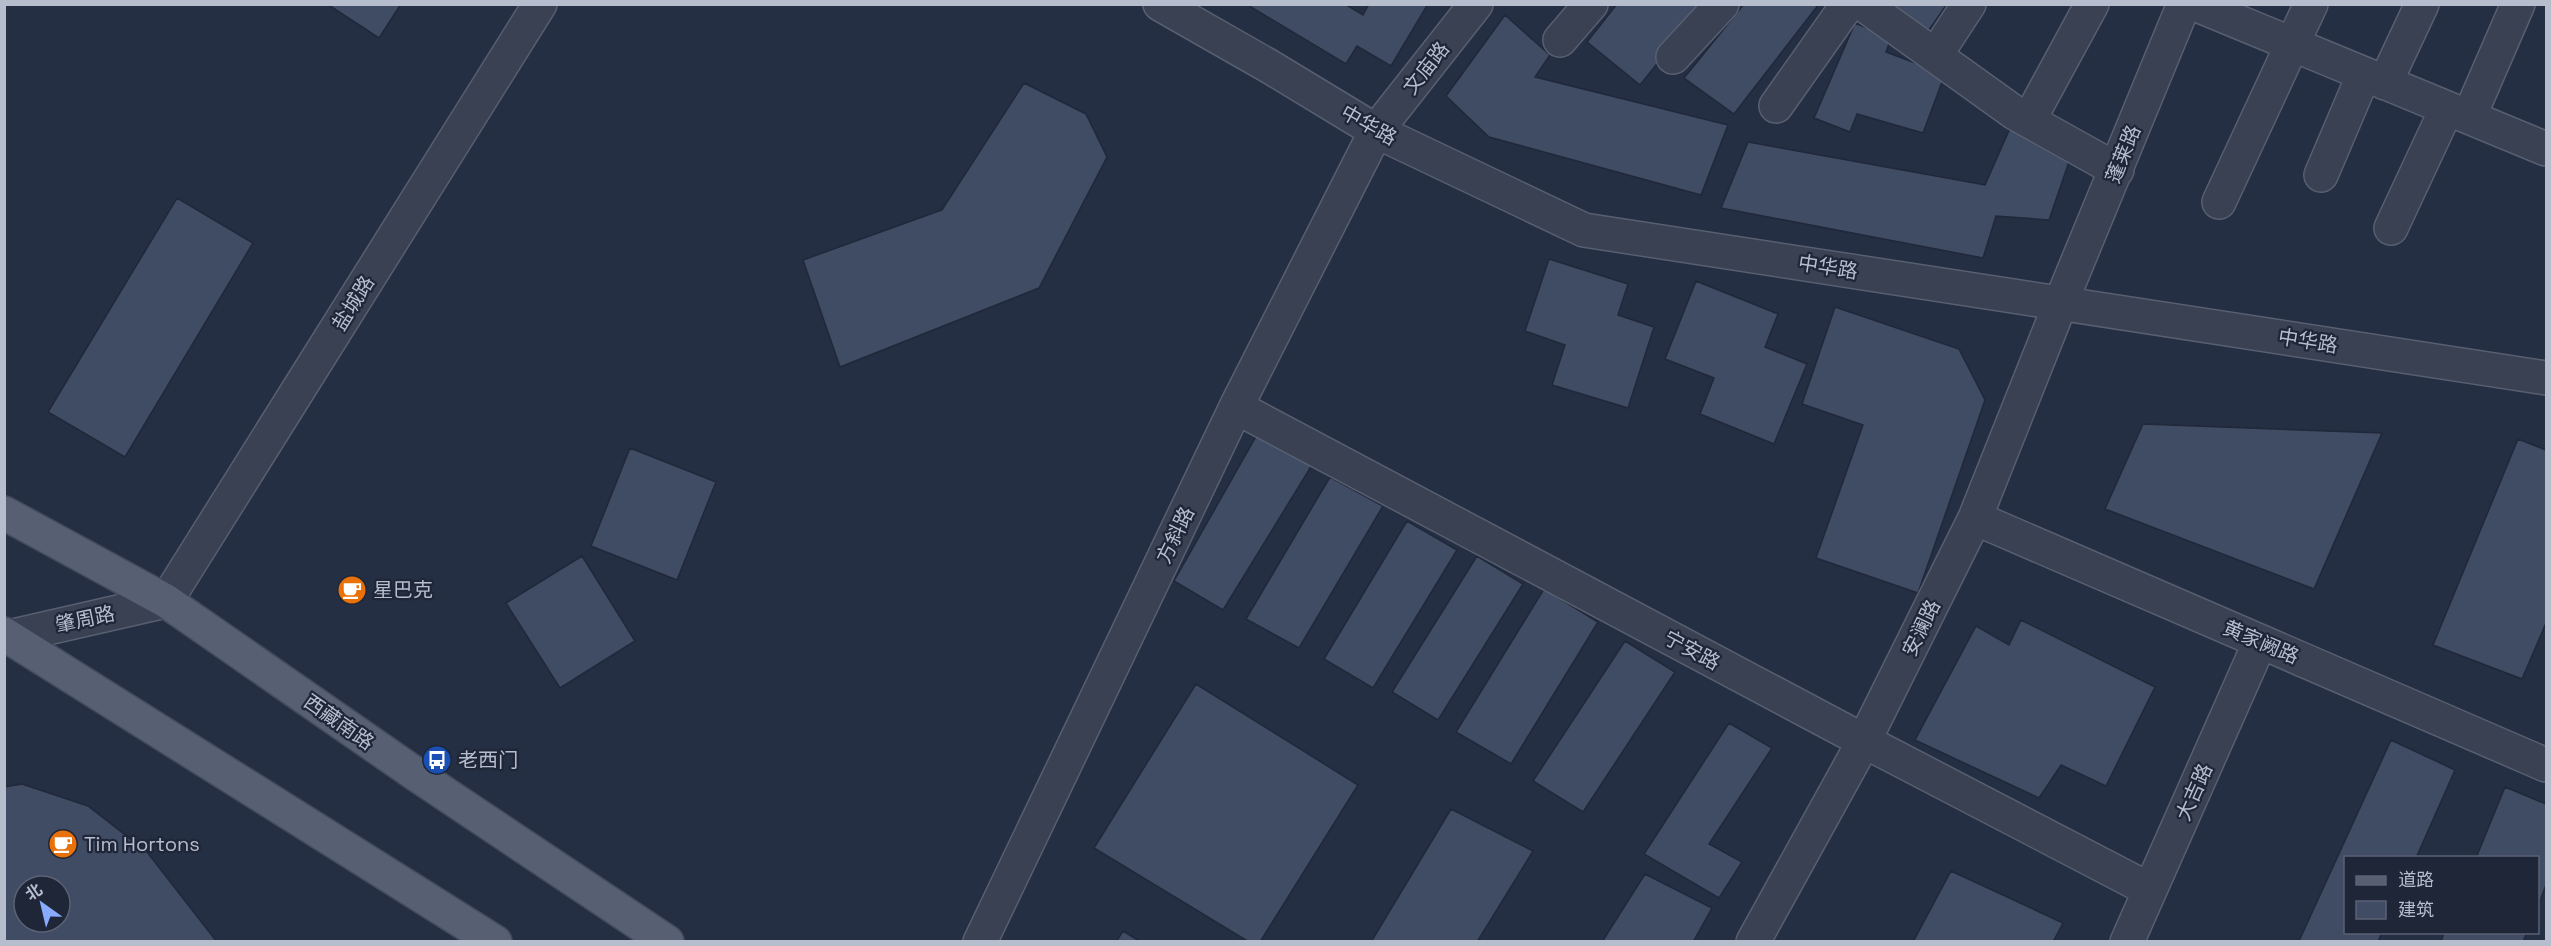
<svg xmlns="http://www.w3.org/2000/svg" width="2551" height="946" font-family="'Space Grotesk','Noto Sans SC',sans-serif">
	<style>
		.building { fill: #404b64; stroke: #20283a; stroke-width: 1.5; fill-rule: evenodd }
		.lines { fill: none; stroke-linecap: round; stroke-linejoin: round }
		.minor-casing { stroke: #575f70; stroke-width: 36 }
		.major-casing { stroke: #434a5c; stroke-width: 36 }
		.minor { stroke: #394153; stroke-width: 33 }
		.major { stroke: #576073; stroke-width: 33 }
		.labels { text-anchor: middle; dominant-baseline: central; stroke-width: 4.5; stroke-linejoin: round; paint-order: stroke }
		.street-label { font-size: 20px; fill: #b6bdcd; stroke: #1e2638 }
		.poi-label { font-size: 20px; fill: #b6bdcd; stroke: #1e2638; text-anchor: start }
	</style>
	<rect width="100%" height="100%" fill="#242f43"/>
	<!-- building -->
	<path class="building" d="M327 4H401L379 38Z
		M1246 4H1345L1363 15 1369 4H1428L1391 66 1357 46 1346 64Z
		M1617 4H1705L1640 85 1587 42Z
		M1744 4H1819L1734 114 1684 78Z
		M1886 4H1947L1927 33Z
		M1505 15 1550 55 1535 77 1728 125 1701 195 1489 137 1446 96Z
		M1855 23 1891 38 1886 52 1945 74 1923 133 1857 114 1850 132 1814 118Z
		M1024 83 1086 114 1107 157 1039 288 840 367 803 260 942 210Z
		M2011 126 2071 156 2049 220 1996 216 1983 258 1721 208 1748 142 1985 185Z
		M177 198 253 243 125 457 48 412Z
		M1549 259 1628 284 1618 315 1654 327 1628 408 1552 385 1565 345 1525 331Z
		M1696 281 1778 314 1765 347 1807 364 1774 444 1700 414 1714 378 1665 359Z
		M1835 307 1959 349 1985 400 1918 593 1816 558 1863 425 1802 404Z
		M2143 424 2382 433 2314 589 2105 509Z
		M1258 433 1312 465 1223 610 1174 581Z
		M2518 439 2546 450V623L2522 679 2433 645Z
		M630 448 716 482 677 580 591 546Z
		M1330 477 1383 506 1299 648 1246 619Z
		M1407 521 1457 550 1373 688 1324 659Z
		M582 556 635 641 560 688 506 603Z
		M1477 556 1523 584 1438 720 1392 692Z
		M1544 589 1598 622 1511 764 1456 732Z
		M2021 620 2155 687 2106 786 2061 765 2039 798 1915 740 1976 626 2009 645Z
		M1625 641 1675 672 1583 812 1533 781Z
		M1196 684 1358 785 1260 942H1249L1094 848Z
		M1729 723 1772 748 1709 844 1742 862 1719 898 1644 854Z
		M2391 740 2455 770 2416 858H2346V932H2382L2378 942 2299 941Z
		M22 784 88 806 147 852 217 942H4V787ZM24 886H60V922H24Z
		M2505 787 2546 804V885L2538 906V858H2476Z
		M1451 809 1533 851 1477 942H1371Z
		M1951 871 2063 923 2053 942H1913Z
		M1645 874 1712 908 1693 942H1602Z
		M1123 931 1141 942H1116Z
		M2444 932H2527L2523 942H2441Z"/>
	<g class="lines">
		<!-- minor casing -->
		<g class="minor-casing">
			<path id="minor" d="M1160 4 1267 65 1376 131 1584 230 2546 378
				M1863 4 2015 113 2117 170
				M2195 4 2546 149
				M1560 40 1591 4
				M1935 56 1969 4
				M1673 57 1722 4
				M2385 83 2422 4
				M1776 106 1848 4
				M2469 117 2518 4
				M2029 120 2092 4
				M2321 175 2364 74
				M2219 202 2311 4
				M2391 228 2447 108
				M1236 407 1864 741 2150 890
				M1975 518 2546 765
				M4 638 166 601 540 4
				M980 942 1236 407 1376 131 1476 4
				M1753 942 1864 741 1975 518 2061 302 2184 4
				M2127 942 2260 642"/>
		</g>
		<!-- major casing -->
		<g class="major-casing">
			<path id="major" d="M4 513 166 601 417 775 667 942
				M4 634 495 942"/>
		</g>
		<!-- minor -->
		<use href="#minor" class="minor"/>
		<!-- major -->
		<use href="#major" class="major"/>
	</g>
	<!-- icons -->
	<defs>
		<g id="cafe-disc" transform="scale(1.5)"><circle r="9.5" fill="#e8710a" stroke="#1e2638"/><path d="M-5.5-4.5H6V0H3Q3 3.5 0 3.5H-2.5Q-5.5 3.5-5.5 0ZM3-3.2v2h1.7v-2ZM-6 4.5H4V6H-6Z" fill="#fff"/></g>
		<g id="bus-disc" transform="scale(1.5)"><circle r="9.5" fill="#1a4fb4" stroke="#1e2638"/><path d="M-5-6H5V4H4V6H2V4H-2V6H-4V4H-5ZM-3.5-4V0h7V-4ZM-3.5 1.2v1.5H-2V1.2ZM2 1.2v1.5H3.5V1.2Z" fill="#fff"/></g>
	</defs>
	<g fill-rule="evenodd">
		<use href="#cafe-disc" x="352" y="590"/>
		<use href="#bus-disc" x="437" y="760"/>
		<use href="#cafe-disc" x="63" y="844"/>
	</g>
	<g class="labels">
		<!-- street labels -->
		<g class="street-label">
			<text transform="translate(1426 68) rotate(-52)">文庙路</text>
			<text transform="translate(1369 125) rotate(29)">中华路</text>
			<text transform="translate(2123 154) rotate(-68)">蓬莱路</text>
			<text transform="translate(1828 267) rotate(9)">中华路</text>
			<text transform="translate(353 303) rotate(-58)">盐城路</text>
			<text transform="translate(2308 341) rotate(9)">中华路</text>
			<text transform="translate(1175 535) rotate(-64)">方斜路</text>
			<text transform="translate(85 619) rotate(-12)">肇周路</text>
			<text transform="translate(1921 628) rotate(-64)">安澜路</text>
			<text transform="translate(2261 642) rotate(23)">黄家阙路</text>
			<text transform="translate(1692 650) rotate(28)">宁安路</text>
			<text transform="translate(339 722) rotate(35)">西藏南路</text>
			<text transform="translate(2194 792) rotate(-66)">大吉路</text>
		</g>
		<!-- poi labels -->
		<g class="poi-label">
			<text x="373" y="590">星巴克</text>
			<text x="458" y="760">老西门</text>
			<text x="84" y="844">Tim Hortons</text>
		</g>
	</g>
	<!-- border -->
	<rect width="2551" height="946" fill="none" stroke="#b6bdcd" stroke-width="12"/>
	<!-- legend -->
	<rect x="2344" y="856" width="195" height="78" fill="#1e2638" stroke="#5b6274" stroke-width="1.5"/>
	<rect x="2356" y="876" width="30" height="9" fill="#576073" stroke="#5b6274" stroke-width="1.5"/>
	<text x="2398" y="886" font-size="18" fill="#b6bdcd">道路</text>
	<rect x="2356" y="901" width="30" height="18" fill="#404b64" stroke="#5b6274" stroke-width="1.5"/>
	<text x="2398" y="916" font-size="18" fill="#b6bdcd">建筑</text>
	<!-- north arrow -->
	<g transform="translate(42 904) rotate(326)"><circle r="28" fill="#1e2638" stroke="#5b6274" stroke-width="1.5"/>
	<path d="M0-4.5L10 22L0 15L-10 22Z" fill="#89abff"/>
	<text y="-9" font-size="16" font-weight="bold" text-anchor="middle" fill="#b6bdcd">北</text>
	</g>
</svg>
